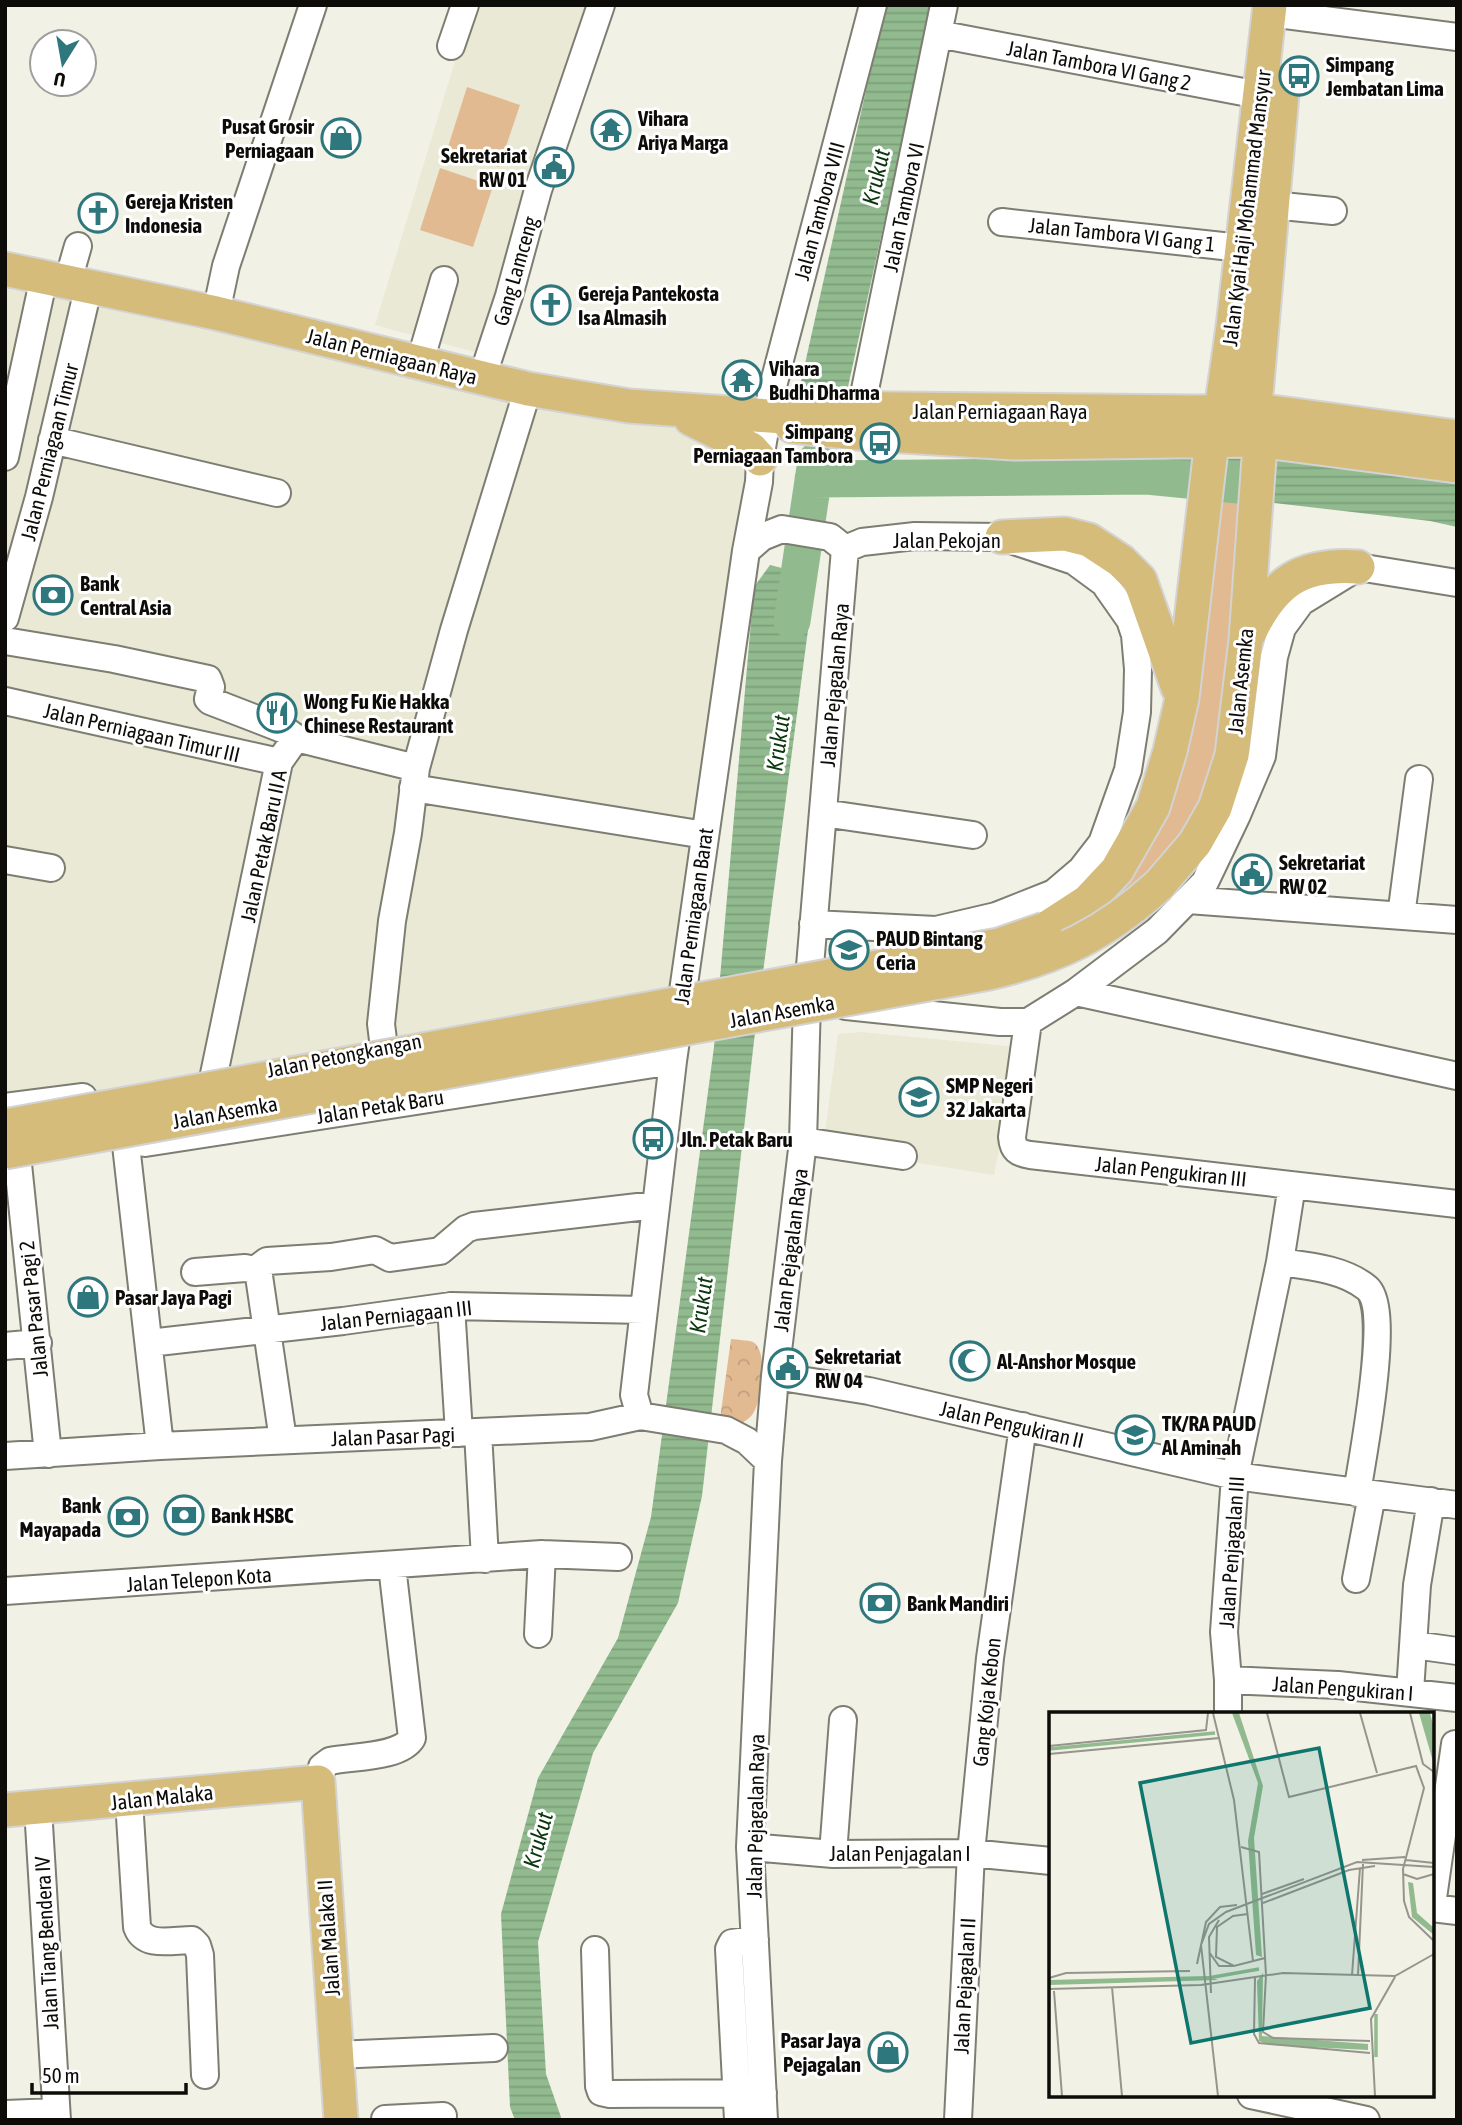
<svg xmlns="http://www.w3.org/2000/svg" width="1462" height="2125" font-family="'Asap Condensed',sans-serif">
	<style>
		.built { fill: #eae9d5 }
		.grass { fill: #e2ba92 }
		.forest { fill: url(#forest-crowns) }
		.water { fill: url(#water-rules) }
		.lines { fill: none; stroke-linecap: round; stroke-linejoin: round }
		.river { stroke: #91ba8f; stroke-width: 37 }
		.minor-casing { stroke: #7d7d72; stroke-width: 30 }
		.major-casing { stroke: #d3d3d3; stroke-width: 37 }
		.minor { stroke: #fff; stroke-width: 26 }
		.major { stroke: #d5bc7b; stroke-width: 33 }
		.major-bridge-casing { stroke: #d3d3d3; stroke-width: 37; stroke-linecap: butt }
		.major-bridge { stroke: #d5bc7b; stroke-width: 33 }
		.labels { text-anchor: middle; dominant-baseline: central; stroke-width: 6; stroke-linejoin: round; paint-order: stroke }
		.poi-label { font-size: 21px; font-weight: bold; fill: #0d0c09; stroke: #fff; text-anchor: start }
		.street-label { font-size: 21px; fill: #0d0c09; stroke: #fff }
		.water-label { font-size: 23px; font-style: italic; fill: #0b370e; stroke: #fff }
		.inset-river { fill: none; stroke: #91ba8f; stroke-width: 3.5 }
		.inset-road { fill: none; stroke: #96958d; stroke-width: 2 }
		.view { fill: #0f766e; fill-opacity: 0.15; stroke: #0f766e; stroke-width: 3.5 }
		.inset-edge { fill: none; stroke: #0d0c09; stroke-width: 3.5 }
	</style>
	<defs>
		<pattern id="forest-crowns" width="20" height="18" patternUnits="userSpaceOnUse" patternTransform="scale(1.75)"><rect width="20" height="18" fill="#e2ba92"/><path d="M2 6a3 3 0 1 1 6 0M12 15a3 3 0 1 1 6 0" fill="none" stroke="#c19f7d"/></pattern>
		<pattern id="water-rules" width="6" height="5" patternUnits="userSpaceOnUse" patternTransform="scale(1.75)"><rect width="6" height="5" fill="#91ba8f"/><path d="M0 2.5h6" fill="none" stroke="#7c9f7a"/></pattern>
	</defs>
	<rect width="100%" height="100%" fill="#f2f1e5"/>
	<!-- built -->
	<path class="built" d="M472 5H591L479 344 474 352 375 325Z
		M5 268 751 438 662 1057 5 1165Z
		M861 1032 1019 1047 994 1175 823 1148 838 1034Z"/>
	<!-- grass -->
	<path class="grass" d="M467 87 520 105 499 167 447 150Z
		M440 168 493 186 473 247 420 230Z
		M1257 440 1232 755 1138 905 1045 929 1153 807 1210 457Z"/>
	<!-- forest -->
	<path class="forest" d="M731 1339C737 1340 748 1340 753 1342 769 1351 762 1403 752 1415 749 1419 743 1422 739 1425L720 1419Z"/>
	<!-- water -->
	<path class="water" d="M885 5H932L848 387 788 440Z
		M1156 456 1371 464 1457 478V527L1430 521 1231 498Z
		M770 565 810 575 813 592 754 1041 702 1496 678 1603 593 1753 538 1942 546 2074 562 2120H515L510 2107 501 1914 538 1778 618 1638 651 1517 714 1047 754 587Z"/>
	<g class="lines">
		<!-- river -->
		<path class="river" d="M813 479 1147 476 1238 485
			M792 621 816 461"/>
		<!-- minor casing -->
		<g class="minor-casing">
			<path id="minor" d="M1269 13 1457 37
				M938 34 1259 95
				M451 46 465 5
				M1272 205 1333 211
				M1002 222 1241 248
				M68 281 78 246
				M216 313 226 266 313 5
				M420 362 444 280
				M482 378 509 296 538 190 601 5
				M861 409 944 5
				M52 440 277 493
				M5 457 44 277
				M746 551 762 537 782 529 830 537 845 549
				M5 618 39 497 89 285
				M5 641 114 659 208 679 211 687 208 699 210 701 285 730 296 738 416 768
				M5 701 279 762
				M413 788 705 835
				M823 813 973 835
				M5 860 51 868
				M1188 900 1457 920
				M1401 916 1419 779
				M813 924 936 930 996 916 1054 893 1081 870 1102 843 1128 770 1137 712 1138 669 1135 635 1130 620 1104 583 1074 561 1002 537 915 536 862 542 845 549
				M1076 992 1457 1076
				M846 1006 1000 1022H1028L1076 992 1157 931 1205 882 1237 815 1262 756 1274 657 1282 628 1301 602 1358 567 1457 583
				M1028 1022 1012 1137C1013 1150 1018 1153 1030 1155L1457 1204
				M384 1048 381 1024 392 921 408 833 416 768 454 630 528 389
				M213 1079 279 762 296 738
				M5 1107 83 1097
				M803 1141 903 1156
				M145 1143 673 1061
				M126 1145 160 1446
				M18 1164 48 1454
				M1280 1262C1309 1266 1344 1269 1367 1288 1392 1309 1362 1459 1357 1493
				M255 1270 267 1261 331 1257 375 1250 390 1258 440 1251 466 1229 474 1226 655 1205
				M195 1272 245 1268 255 1270 259 1276 283 1440
				M451 1306 459 1433
				M149 1343 343 1321 451 1306 644 1310
				M5 1346 38 1343
				M775 1376 869 1391 1235 1476 1457 1505
				M640 1416 634 1395 673 1061 746 551 759 482 760 459 772 390 873 5
				M478 1432 485 1559
				M5 1456 160 1446 590 1427 640 1416 726 1430 747 1441 768 1461
				M1356 1579 1372 1495
				M5 1591 542 1554 618 1557
				M538 1634 542 1554
				M1414 1645 1457 1651
				M1228 1680 1338 1685 1457 1698
				M1410 1692 1417 1585 1431 1501
				M1228 1714V1680L1224 1632 1235 1476 1280 1262 1292 1185
				M318 1782 322 1767 330 1761C352 1756 400 1758 412 1738L392 1566
				M129 1801 137 1927C145 1948 172 1940 192 1940L197 1945 200 1955 205 2075
				M38 1808 57 2120
				M750 1847 833 1854 971 1853 1051 1861
				M833 1854 843 1720
				M1432 1905 1455 1744
				M1432 1908 1457 1911
				M595 1950 599 2086 601 2092 610 2094 763 2093
				M336 2055 494 2048
				M1251 2095 1366 2120
				M5 2114 56 2112
				M385 2119 443 2116
				M738 2120 729 1949 732 1943 755 1940
				M764 2120 750 1847 768 1461 775 1376 803 1141 807 1002 845 549
				M958 2120 971 1853 990 1658 1023 1426"/>
		</g>
		<!-- major casing -->
		<g class="major-casing">
			<path id="major" d="M5 269 216 313 528 389 629 406 783 417 792 426 856 433 1014 443 1257 440 1457 466
				M805 408 1198 412 1255 410 1457 437
				M691 419 751 449 760 459
				M1002 537 1065 534 1089 540 1121 561 1140 580 1178 688
				M1250 632C1274 582 1301 563 1358 567
				M1159 885 1195 843 1215 808 1232 755 1246 640 1259 458 1256 395 1283 82
				M1045 929 1088 901 1117 870 1153 807 1170 751 1182 698 1210 457 1221 411 1233 327 1270 5
				M5 1810 318 1782 341 2120"/>
		</g>
		<!-- minor -->
		<use href="#minor" class="minor"/>
		<!-- major -->
		<use href="#major" class="major"/>
		<!-- major-bridge casing -->
		<g class="major-bridge-casing">
			<path id="major-bridge" d="M5 1126 999 945 1045 929
				M5 1152 989 973C1058 957 1106 933 1159 885"/>
		</g>
		<!-- major-bridge -->
		<use href="#major-bridge" class="major-bridge"/>
	</g>
	<!-- icons -->
	<defs>
		<g id="bus-ring" transform="scale(2.0125)"><circle r="9.5" fill="#fff" stroke="#2e777d" stroke-width="1.5"/><path d="M-5-6H5V4H4V6H2V4H-2V6H-4V4H-5ZM-3.5-4V0h7V-4ZM-3.5 1.2v1.5H-2V1.2ZM2 1.2v1.5H3.5V1.2Z" fill="#2e777d"/></g>
		<g id="temple-ring" transform="scale(2.0125)"><circle r="9.5" fill="#fff" stroke="#2e777d" stroke-width="1.5"/><path d="M0-6L5-2H3V0L6.5 2.5H4V6H1.5V3h-3V6H-4V2.5H-6.5L-3 0V-2H-5Z" fill="#2e777d"/></g>
		<g id="shop-ring" transform="scale(2.0125)"><circle r="9.5" fill="#fff" stroke="#2e777d" stroke-width="1.5"/><path d="M-5-2.5h2.3a2.7 3.5 0 0 1 5.4 0H5L5.5 6h-11ZM-1.5-2.5h3a1.5 2.3 0 0 0-3 0Z" fill="#2e777d"/></g>
		<g id="civic-ring" transform="scale(2.0125)"><circle r="9.5" fill="#fff" stroke="#2e777d" stroke-width="1.5"/><path d="M-.6-6.5H3V-4.5H.6V-3L4-1V1h2V6H-6V1h2V-1L-.6-3ZM-1.2 2.5V6h2.4V2.5Z" fill="#2e777d"/></g>
		<g id="church-ring" transform="scale(2.0125)"><circle r="9.5" fill="#fff" stroke="#2e777d" stroke-width="1.5"/><path d="M-1.2-6h2.4v3.5h3.3v2.4h-3.3V6h-2.4V-.1h-3.3v-2.4h3.3Z" fill="#2e777d"/></g>
		<g id="bank-ring" transform="scale(2.0125)"><circle r="9.5" fill="#fff" stroke="#2e777d" stroke-width="1.5"/><path d="M-6-4H6V4H-6ZM0-2.3a2.3 2.3 0 1 0 0 4.6a2.3 2.3 0 1 0 0-4.6Z" fill="#2e777d"/></g>
		<g id="restaurant-ring" transform="scale(2.0125)"><circle r="9.5" fill="#fff" stroke="#2e777d" stroke-width="1.5"/><path d="M-5-6h1v4h1v-4h1v4h1v-4h1v5L-1.5 .5V6h-2V.5L-5-1ZM5-6V6H3V1.5H1.5Q1.5-4 5-6Z" fill="#2e777d"/></g>
		<g id="school-ring" transform="scale(2.0125)"><circle r="9.5" fill="#fff" stroke="#2e777d" stroke-width="1.5"/><path d="M0-5L7-2L0 1L-7-2ZM-4 1L0 2.5L4 1V4Q0 6-4 4Z" fill="#2e777d"/></g>
		<g id="mosque-ring" transform="scale(2.0125)"><circle r="9.5" fill="#fff" stroke="#2e777d" stroke-width="1.5"/><path d="M3.5-4.9A6 6 0 1 0 3.5 4.9A5 5 0 1 1 3.5-4.9Z" fill="#2e777d"/></g>
	</defs>
	<g fill-rule="evenodd">
		<use href="#bus-ring" x="1299" y="76"/>
		<use href="#temple-ring" x="611" y="130"/>
		<use href="#shop-ring" x="341" y="138"/>
		<use href="#civic-ring" x="554" y="167"/>
		<use href="#church-ring" x="98" y="213"/>
		<use href="#church-ring" x="551" y="305"/>
		<use href="#temple-ring" x="742" y="380"/>
		<use href="#bus-ring" x="880" y="443"/>
		<use href="#bank-ring" x="53" y="595"/>
		<use href="#restaurant-ring" x="277" y="713"/>
		<use href="#civic-ring" x="1252" y="874"/>
		<use href="#school-ring" x="849" y="950"/>
		<use href="#school-ring" x="919" y="1097"/>
		<use href="#bus-ring" x="653" y="1139"/>
		<use href="#shop-ring" x="88" y="1297"/>
		<use href="#mosque-ring" x="970" y="1361"/>
		<use href="#civic-ring" x="788" y="1368"/>
		<use href="#school-ring" x="1135" y="1435"/>
		<use href="#bank-ring" x="184" y="1515"/>
		<use href="#bank-ring" x="128" y="1517"/>
		<use href="#bank-ring" x="880" y="1603"/>
		<use href="#shop-ring" x="888" y="2052"/>
	</g>
	<g class="labels">
		<!-- poi labels -->
		<g class="poi-label">
			<text x="1326" y="64">Simpang<tspan x="1326" dy="24">Jembatan Lima</tspan></text>
			<text x="638" y="118">Vihara<tspan x="638" dy="24">Ariya Marga</tspan></text>
			<text x="314" y="126" text-anchor="end">Pusat Grosir<tspan x="314" dy="24">Perniagaan</tspan></text>
			<text x="527" y="155" text-anchor="end">Sekretariat<tspan x="527" dy="24">RW 01</tspan></text>
			<text x="125" y="201">Gereja Kristen<tspan x="125" dy="24">Indonesia</tspan></text>
			<text x="578" y="293">Gereja Pantekosta<tspan x="578" dy="24">Isa Almasih</tspan></text>
			<text x="769" y="368">Vihara<tspan x="769" dy="24">Budhi Dharma</tspan></text>
			<text x="853" y="431" text-anchor="end">Simpang<tspan x="853" dy="24">Perniagaan Tambora</tspan></text>
			<text x="80" y="583">Bank<tspan x="80" dy="24">Central Asia</tspan></text>
			<text x="304" y="701">Wong Fu Kie Hakka<tspan x="304" dy="24">Chinese Restaurant</tspan></text>
			<text x="1279" y="862">Sekretariat<tspan x="1279" dy="24">RW 02</tspan></text>
			<text x="876" y="938">PAUD Bintang<tspan x="876" dy="24">Ceria</tspan></text>
			<text x="946" y="1085">SMP Negeri<tspan x="946" dy="24">32 Jakarta</tspan></text>
			<text x="680" y="1139">Jln. Petak Baru</text>
			<text x="115" y="1297">Pasar Jaya Pagi</text>
			<text x="815" y="1356">Sekretariat<tspan x="815" dy="24">RW 04</tspan></text>
			<text x="997" y="1361">Al-Anshor Mosque</text>
			<text x="1162" y="1423">TK/RA PAUD<tspan x="1162" dy="24">Al Aminah</tspan></text>
			<text x="101" y="1505" text-anchor="end">Bank<tspan x="101" dy="24">Mayapada</tspan></text>
			<text x="211" y="1515">Bank HSBC</text>
			<text x="907" y="1603">Bank Mandiri</text>
			<text x="861" y="2040" text-anchor="end">Pasar Jaya<tspan x="861" dy="24">Pejagalan</tspan></text>
		</g>
		<!-- street labels -->
		<g class="street-label">
			<text transform="translate(1099 65) rotate(11)">Jalan Tambora VI Gang 2</text>
			<text transform="translate(903 207) rotate(-78)">Jalan Tambora VI</text>
			<text transform="translate(1246 208) rotate(-83)">Jalan Kyai Haji Mohammad Mansyur</text>
			<text transform="translate(819 211) rotate(-75)">Jalan Tambora VIII</text>
			<text transform="translate(1122 234) rotate(6)">Jalan Tambora VI Gang 1</text>
			<text transform="translate(515 271) rotate(-74)">Gang Lamceng</text>
			<text transform="translate(392 356) rotate(14)">Jalan Perniagaan Raya</text>
			<text x="1000" y="411">Jalan Perniagaan Raya</text>
			<text transform="translate(49 452) rotate(-76)">Jalan Perniagaan Timur</text>
			<text x="947" y="540">Jalan Pekojan</text>
			<text transform="translate(1240 681) rotate(-84)">Jalan Asemka</text>
			<text transform="translate(834 685) rotate(-85)">Jalan Pejagalan Raya</text>
			<text transform="translate(142 732) rotate(13)">Jalan Perniagaan Timur III</text>
			<text transform="translate(263 846) rotate(-78)">Jalan Petak Baru II A</text>
			<text transform="translate(693 916) rotate(-82)">Jalan Perniagaan Barat</text>
			<text transform="translate(782 1011) rotate(-10)">Jalan Asemka</text>
			<text transform="translate(344 1055) rotate(-11)">Jalan Petongkangan</text>
			<text transform="translate(380 1106) rotate(-9)">Jalan Petak Baru</text>
			<text transform="translate(225 1112) rotate(-10)">Jalan Asemka</text>
			<text transform="translate(1171 1171) rotate(6)">Jalan Pengukiran III</text>
			<text transform="translate(790 1250) rotate(-83)">Jalan Pejagalan Raya</text>
			<text transform="translate(33 1309) rotate(-96)">Jalan Pasar Pagi 2</text>
			<text transform="translate(396 1315) rotate(-6)">Jalan Perniagaan III</text>
			<text transform="translate(1012 1424) rotate(13)">Jalan Pengukiran II</text>
			<text transform="translate(393 1436) rotate(-2)">Jalan Pasar Pagi</text>
			<text transform="translate(1231 1552) rotate(-86)">Jalan Penjagalan III</text>
			<text transform="translate(199 1579) rotate(-4)">Jalan Telepon Kota</text>
			<text transform="translate(1343 1688) rotate(4)">Jalan Pengukiran I</text>
			<text transform="translate(986 1702) rotate(-84)">Gang Koja Kebon</text>
			<text transform="translate(162 1797) rotate(-6)">Jalan Malaka</text>
			<text transform="translate(755 1816) rotate(-89)">Jalan Pejagalan Raya</text>
			<text x="900" y="1853">Jalan Penjagalan I</text>
			<text transform="translate(328 1938) rotate(-94)">Jalan Malaka II</text>
			<text transform="translate(46 1943) rotate(-93)">Jalan Tiang Bendera IV</text>
			<text transform="translate(964 1986) rotate(-87)">Jalan Pejagalan II</text>
		</g>
		<!-- water labels -->
		<g class="water-label">
			<text transform="translate(876 177) rotate(-77)">Krukut</text>
			<text transform="translate(778 743) rotate(-82)">Krukut</text>
			<text transform="translate(701 1305) rotate(-82)">Krukut</text>
			<text transform="translate(538 1840) rotate(-75)">Krukut</text>
		</g>
	</g>
	<!-- overview -->
	<g transform="translate(1049 1712)">
		<rect width="385" height="385" fill="#f2f1e5"/>
		<path d="M183 1H190L214 74 205 126 213 245 207 243 199 129 209 71ZM370 1H381L385 16V53ZM359 170 364 171 368 201 385 216V223L363 205ZM214 261 213 324 319 332V338L220 333 210 329 208 269ZM158 264 169 268 0 273V268Z" fill="#91ba8f"/>
		<path class="inset-river" d="M0 37 166 21M159 266 210 257M327 345V302"/>
		<path class="inset-road" d="M218 1 240 85 367 54 375 76 354 157 355 189 360 205 385 229M311 1 328 61M361 1 374 52 385 60M170 26 185 88 204 249M0 34 157 18 159 1M0 42 170 26 164 1M192 135 210 140 217 263 214 320 224 326 321 329M313 148 356 145M357 148 385 151M354 162 368 167 385 162M213 182 255 167M214 191 300 158 326 154M199 202 184 204 168 215 167 245 185 254 216 246M160 240 170 254H185M148 252 157 210 171 195 188 193M303 263 311 156M309 263 314 152M0 266 17 261 141 259M206 266 205 322 210 331 321 341M63 275 73 384M0 277 152 273 234 261 346 264 385 242M5 279 13 384M162 281 160 225 170 208M169 384 152 233 160 212 177 200 308 150 385 155M326 384 322 307 346 265"/>
		<path class="view" d="M270 36 321 296 142 331 91 71Z"/>
		<rect width="385" height="385" class="inset-edge"/>
	</g>
	<!-- border -->
	<rect width="1462" height="2125" fill="none" stroke="#0d0c09" stroke-width="14"/>
	<!-- north arrow -->
	<g transform="translate(63 63) rotate(191)"><circle r="33" fill="#ffffff" stroke="#9e9e9d" stroke-width="2"/>
	<path d="M0-5L12 26L0 18L-12 26Z" fill="#2e777d"/>
	<text y="-10" font-size="19" font-weight="bold" text-anchor="middle" fill="#0d0c09">U</text>
	</g>
	<!-- scale -->
	<path d="M32 2083v10h154v-10" fill="none" stroke="#0d0c09" stroke-width="3.5"/>
	<text x="42" y="2083" font-size="21" fill="#0d0c09" stroke="#ffffff" stroke-width="5" paint-order="stroke">50 m</text>
</svg>
